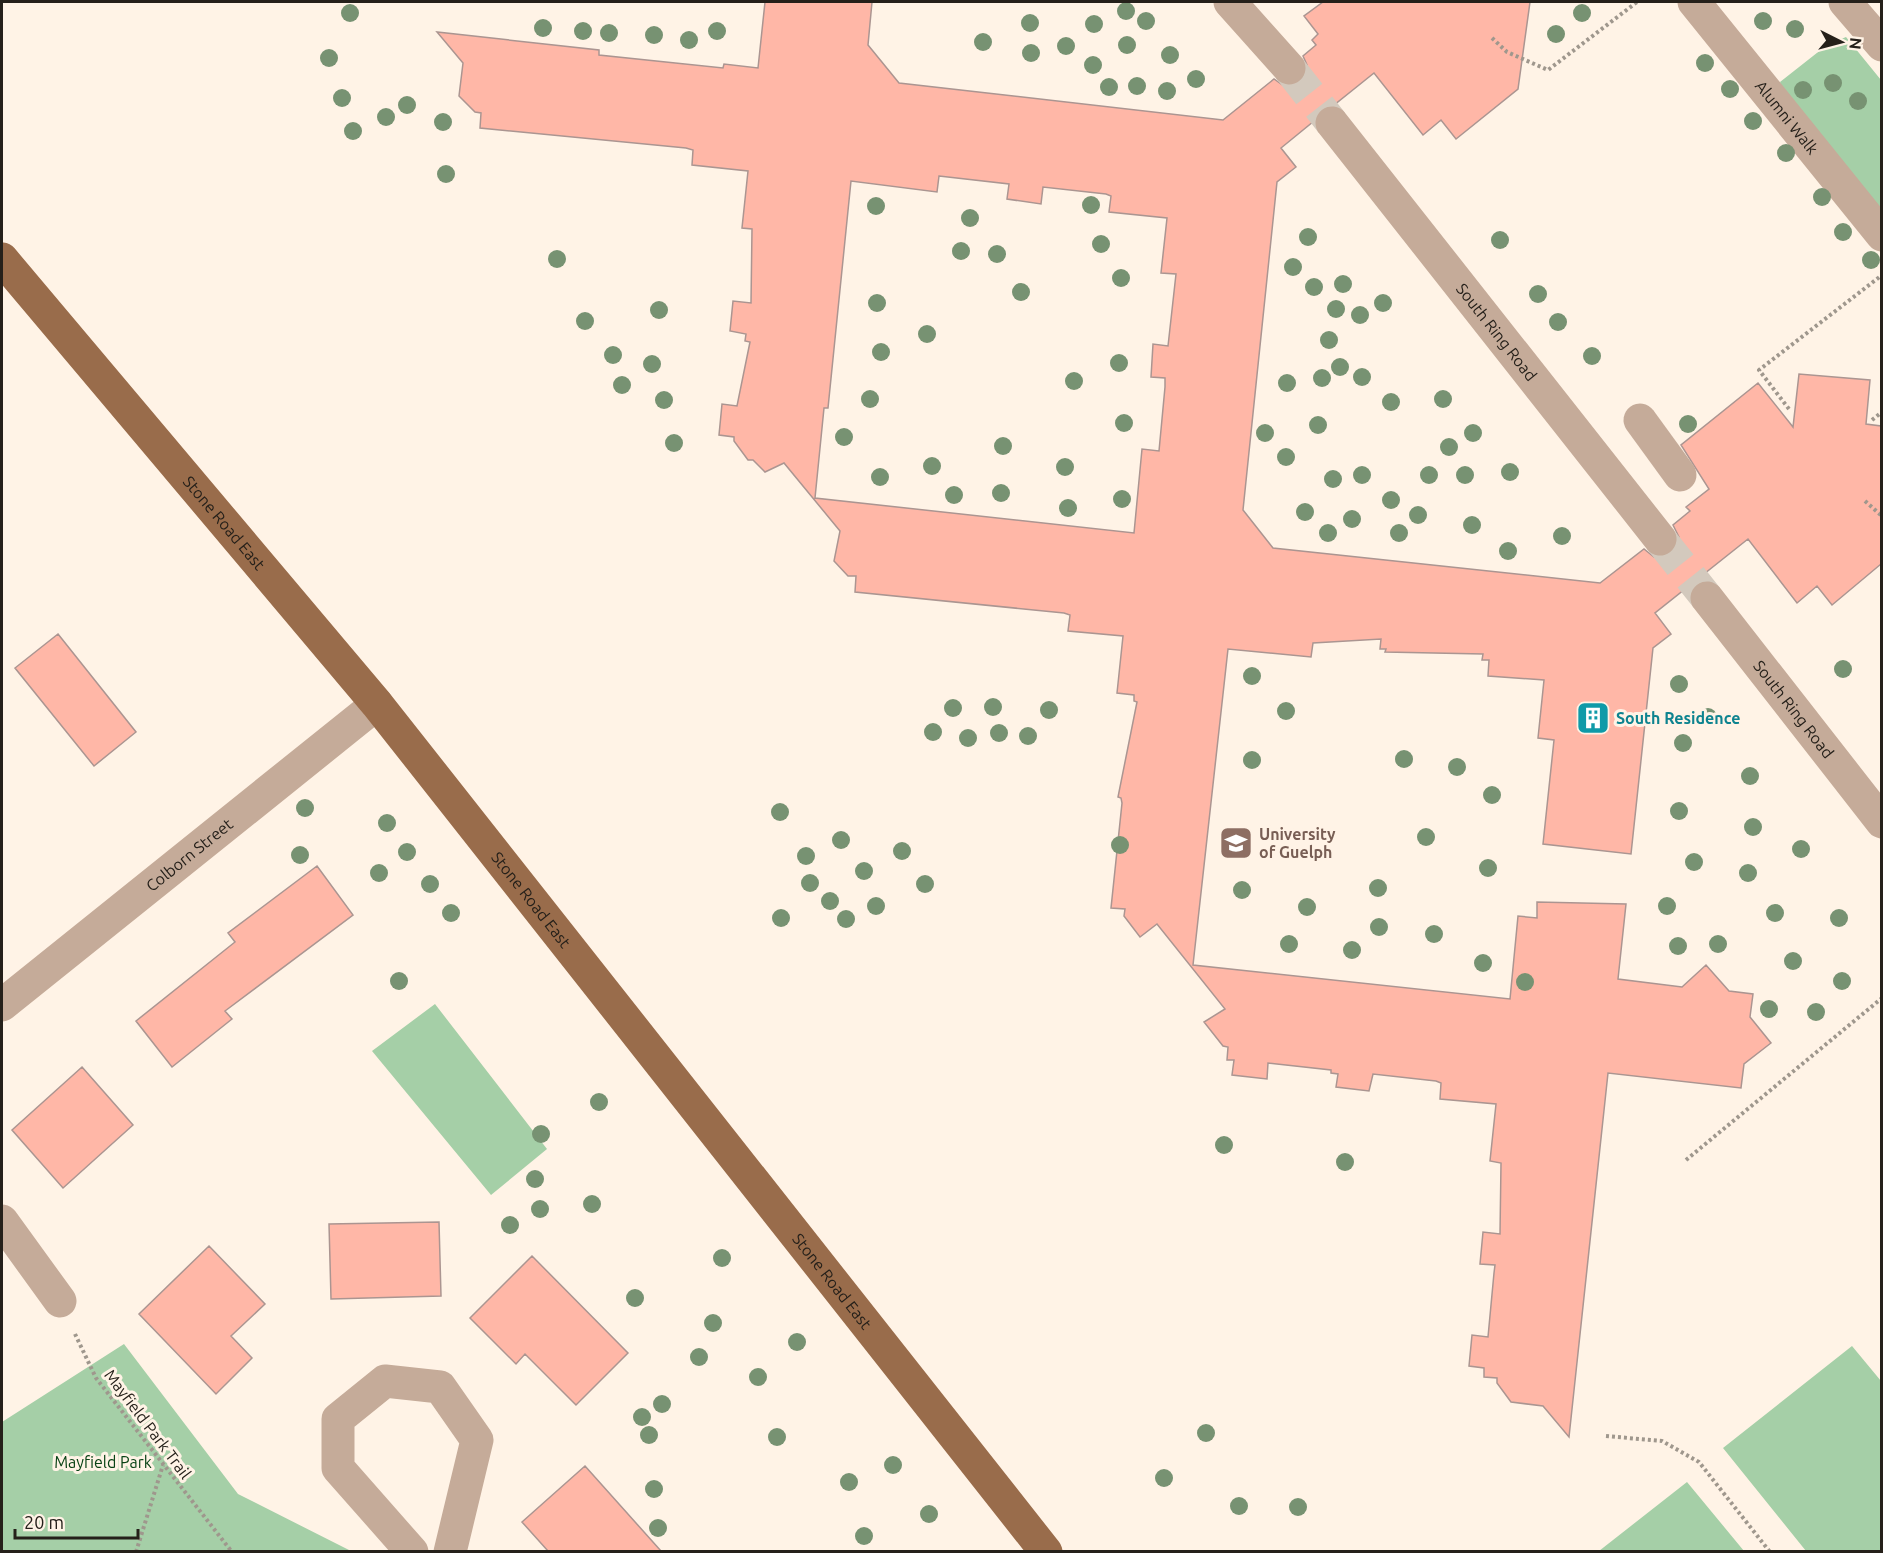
<svg xmlns="http://www.w3.org/2000/svg" width="1883" height="1553" font-family="Ubuntu,sans-serif">
	<style>
		.green { fill: #a5cfa7 }
		.building { fill: #ffb7a7; stroke: #ab9591; stroke-width: 1.5; fill-rule: evenodd }
		.lines { fill: none; stroke-linecap: round; stroke-linejoin: round }
		.minor-tunnel { stroke: #d3c9bd; stroke-width: 33; stroke-dasharray: 33 16; stroke-linecap: butt }
		.path { stroke: #9f978d; stroke-width: 4; stroke-dasharray: 3 3; stroke-linecap: butt }
		.minor { stroke: #c5ab99; stroke-width: 33 }
		.major { stroke: #996c4b; stroke-width: 33 }
		.tree { fill: #779272 }
		.labels { text-anchor: middle; dominant-baseline: central; stroke-width: 6; stroke-linejoin: round; paint-order: stroke }
		.street-label { font-size: 16px; fill: #25201a; stroke: #fff3e6 }
		.culture-label { font-size: 16px; font-weight: bold; fill: #0d838f; stroke: #fff3e6; text-anchor: start }
		.education-label { font-size: 16px; font-weight: bold; fill: #785e54; stroke: #fff3e6; text-anchor: start }
		.park-label { font-size: 16px; fill: #084214; stroke: #fff3e6 }
	</style>
	<rect width="100%" height="100%" fill="#fff3e6"/>
	<!-- green -->
	<path class="green" d="M1846 37 1881 80V214L1782 88 1780 82 1827 45Z
		M435 1004 547 1149 491 1195 372 1051Z
		M124 1344 238 1494 351 1551H2V1422Z
		M1852 1346 1881 1381V1551H1806L1723 1448Z
		M1687 1482 1744 1551H1599Z"/>
	<!-- building -->
	<path class="building" d="M765 2H872L868 45 899 83 1223 120 1274 79 1284 86H1293L1302 82 1307 74V65L1303 56 1316 45 1312 40 1318 34 1304 16 1323 2H1530L1518 89 1456 139 1441 120 1423 135 1374 73 1334 105 1320 109 1314 121 1281 148 1296 167 1277 182 1243 510 1273 548 1600 583 1644 549 1654 557H1663L1672 553 1677 546 1679 537 1673 525 1690 511 1686 507 1709 489 1681 445 1758 383 1793 427 1799 374 1870 380 1866 424 1881 426V564L1832 605 1817 586 1797 603 1748 539 1655 613 1671 634 1653 648 1631 854 1543 844 1554 740 1538 738 1544 680 1488 676 1489 660H1482L1483 654 1385 652 1386 649H1380L1381 639 1313 643 1311 657 1228 649 1193 965 1510 999 1518 916 1537 918V902L1626 904 1618 979 1682 987 1706 965 1729 991 1753 994 1750 1017 1771 1043 1744 1064 1741 1088 1608 1073 1569 1437 1543 1406 1511 1402 1497 1383V1378L1484 1377V1368L1469 1366 1472 1335 1488 1337 1494 1273 1495 1265 1480 1264 1483 1232 1500 1234 1501 1163 1490 1161 1496 1104 1440 1099 1441 1083 1436 1081 1373 1074 1369 1091 1336 1087 1338 1074 1331 1073V1070L1268 1063 1267 1079 1232 1075 1234 1060H1227L1228 1047 1223 1046 1204 1022 1225 1009 1157 924 1140 937 1124 916 1125 909 1111 908 1122 803 1121 798 1118 797 1137 702 1134 701V695L1117 693 1123 636 1068 631 1070 615 1064 613 855 592 856 576H848L834 561 840 531 784 463 765 472 753 460H748L734 441V437L719 435 722 404 737 406 750 342 745 341 746 334 730 331 733 301 751 303 752 229 742 228 748 171 692 165 693 150 686 148 480 128 481 113 475 112 459 96 463 63 437 32 599 50V55L723 68 724 64 758 68ZM939 176 1009 184 1007 199 1041 204 1043 187 1106 194 1111 196 1109 212 1167 218 1161 273 1176 274 1168 346 1153 344 1151 377 1165 378V387L1159 451 1142 449 1134 533 815 498 824 408H828L851 181 937 192Z
		M58 634 136 732 94 766 15 668Z
		M317 866 353 915 225 1011 232 1019 172 1067 136 1021 235 942 228 933Z
		M82 1067 133 1125 63 1188 12 1130Z
		M439 1222 441 1296 331 1299 329 1224Z
		M209 1246 265 1304 231 1336 252 1358 216 1394 139 1314Z
		M532 1256 628 1353 576 1405 525 1354 516 1364 470 1318Z
		M585 1466 661 1551H548L522 1522Z"/>
	<g class="lines">
		<!-- minor-tunnel -->
		<path class="minor-tunnel" d="M1289 68 1332 123
			M1660 539 1707 598"/>
		<!-- path -->
		<path class="path" d="M1492 38 1507 52 1548 70 1637 2
			M1789 409 1759 370 1882 275
			M1872 420 1882 412
			M1865 501 1882 516
			M1686 1160 1882 998
			M75 1334 96 1378 232 1552
			M1606 1436 1662 1441 1699 1462 1770 1552
			M136 1552 163 1465"/>
		<!-- minor -->
		<g class="minor">
			<path d="M1230 2 1289 68"/>
			<path id="s1" d="M1694 2 1882 235"/>
			<path d="M1845 2 1882 45"/>
			<path id="s2" d="M1332 123 1660 539"/>
			<path d="M1640 420 1680 475"/>
			<path id="s3" d="M1707 598 1882 822"/>
			<path id="s4" d="M2 1005 377 704"/>
			<path d="M2 1221 60 1301"/>
			<path d="M412 1552 338 1468V1419L385 1381 440 1387 477 1440 450 1552"/>
		</g>
		<!-- major -->
		<path class="major" id="s5" d="M2 259 377 704 1046 1552"/>
	</g>
	<!-- trees -->
	<g class="tree">
		<circle cx="1126" cy="11" r="9"/>
		<circle cx="350" cy="13" r="9"/>
		<circle cx="1582" cy="13" r="9"/>
		<circle cx="1146" cy="21" r="9"/>
		<circle cx="1763" cy="21" r="9"/>
		<circle cx="1030" cy="23" r="9"/>
		<circle cx="1094" cy="24" r="9"/>
		<circle cx="543" cy="28" r="9"/>
		<circle cx="1795" cy="29" r="9"/>
		<circle cx="583" cy="31" r="9"/>
		<circle cx="717" cy="31" r="9"/>
		<circle cx="609" cy="33" r="9"/>
		<circle cx="1556" cy="34" r="9"/>
		<circle cx="654" cy="35" r="9"/>
		<circle cx="689" cy="40" r="9"/>
		<circle cx="983" cy="42" r="9"/>
		<circle cx="1127" cy="45" r="9"/>
		<circle cx="1066" cy="46" r="9"/>
		<circle cx="1031" cy="53" r="9"/>
		<circle cx="1170" cy="55" r="9"/>
		<circle cx="329" cy="58" r="9"/>
		<circle cx="1705" cy="63" r="9"/>
		<circle cx="1093" cy="65" r="9"/>
		<circle cx="1196" cy="79" r="9"/>
		<circle cx="1833" cy="83" r="9"/>
		<circle cx="1137" cy="86" r="9"/>
		<circle cx="1109" cy="87" r="9"/>
		<circle cx="1730" cy="89" r="9"/>
		<circle cx="1803" cy="90" r="9"/>
		<circle cx="1167" cy="91" r="9"/>
		<circle cx="342" cy="98" r="9"/>
		<circle cx="1858" cy="101" r="9"/>
		<circle cx="407" cy="105" r="9"/>
		<circle cx="386" cy="117" r="9"/>
		<circle cx="1753" cy="121" r="9"/>
		<circle cx="443" cy="122" r="9"/>
		<circle cx="353" cy="131" r="9"/>
		<circle cx="1786" cy="153" r="9"/>
		<circle cx="446" cy="174" r="9"/>
		<circle cx="1822" cy="197" r="9"/>
		<circle cx="1091" cy="205" r="9"/>
		<circle cx="876" cy="206" r="9"/>
		<circle cx="970" cy="218" r="9"/>
		<circle cx="1843" cy="232" r="9"/>
		<circle cx="1308" cy="237" r="9"/>
		<circle cx="1500" cy="240" r="9"/>
		<circle cx="1101" cy="244" r="9"/>
		<circle cx="961" cy="251" r="9"/>
		<circle cx="997" cy="254" r="9"/>
		<circle cx="557" cy="259" r="9"/>
		<circle cx="1871" cy="260" r="9"/>
		<circle cx="1293" cy="267" r="9"/>
		<circle cx="1121" cy="278" r="9"/>
		<circle cx="1343" cy="284" r="9"/>
		<circle cx="1314" cy="287" r="9"/>
		<circle cx="1021" cy="292" r="9"/>
		<circle cx="1538" cy="294" r="9"/>
		<circle cx="877" cy="303" r="9"/>
		<circle cx="1383" cy="303" r="9"/>
		<circle cx="1336" cy="309" r="9"/>
		<circle cx="659" cy="310" r="9"/>
		<circle cx="1360" cy="315" r="9"/>
		<circle cx="585" cy="321" r="9"/>
		<circle cx="1558" cy="322" r="9"/>
		<circle cx="927" cy="334" r="9"/>
		<circle cx="1329" cy="340" r="9"/>
		<circle cx="881" cy="352" r="9"/>
		<circle cx="613" cy="355" r="9"/>
		<circle cx="1592" cy="356" r="9"/>
		<circle cx="1119" cy="363" r="9"/>
		<circle cx="652" cy="364" r="9"/>
		<circle cx="1340" cy="367" r="9"/>
		<circle cx="1362" cy="377" r="9"/>
		<circle cx="1322" cy="378" r="9"/>
		<circle cx="1074" cy="381" r="9"/>
		<circle cx="1287" cy="383" r="9"/>
		<circle cx="622" cy="385" r="9"/>
		<circle cx="870" cy="399" r="9"/>
		<circle cx="1443" cy="399" r="9"/>
		<circle cx="664" cy="400" r="9"/>
		<circle cx="1391" cy="402" r="9"/>
		<circle cx="1124" cy="423" r="9"/>
		<circle cx="1688" cy="424" r="9"/>
		<circle cx="1318" cy="425" r="9"/>
		<circle cx="1265" cy="433" r="9"/>
		<circle cx="1473" cy="433" r="9"/>
		<circle cx="844" cy="437" r="9"/>
		<circle cx="674" cy="443" r="9"/>
		<circle cx="1003" cy="446" r="9"/>
		<circle cx="1449" cy="447" r="9"/>
		<circle cx="1286" cy="457" r="9"/>
		<circle cx="932" cy="466" r="9"/>
		<circle cx="1065" cy="467" r="9"/>
		<circle cx="1510" cy="472" r="9"/>
		<circle cx="1362" cy="475" r="9"/>
		<circle cx="1429" cy="475" r="9"/>
		<circle cx="1465" cy="475" r="9"/>
		<circle cx="880" cy="477" r="9"/>
		<circle cx="1333" cy="479" r="9"/>
		<circle cx="1001" cy="493" r="9"/>
		<circle cx="954" cy="495" r="9"/>
		<circle cx="1122" cy="499" r="9"/>
		<circle cx="1391" cy="500" r="9"/>
		<circle cx="1068" cy="508" r="9"/>
		<circle cx="1305" cy="512" r="9"/>
		<circle cx="1418" cy="515" r="9"/>
		<circle cx="1352" cy="519" r="9"/>
		<circle cx="1472" cy="525" r="9"/>
		<circle cx="1328" cy="533" r="9"/>
		<circle cx="1399" cy="533" r="9"/>
		<circle cx="1562" cy="536" r="9"/>
		<circle cx="1508" cy="551" r="9"/>
		<circle cx="1843" cy="669" r="9"/>
		<circle cx="1252" cy="676" r="9"/>
		<circle cx="1679" cy="684" r="9"/>
		<circle cx="993" cy="707" r="9"/>
		<circle cx="953" cy="708" r="9"/>
		<circle cx="1049" cy="710" r="9"/>
		<circle cx="1286" cy="711" r="9"/>
		<circle cx="1708" cy="717" r="9"/>
		<circle cx="933" cy="732" r="9"/>
		<circle cx="999" cy="733" r="9"/>
		<circle cx="1028" cy="736" r="9"/>
		<circle cx="968" cy="738" r="9"/>
		<circle cx="1683" cy="743" r="9"/>
		<circle cx="1404" cy="759" r="9"/>
		<circle cx="1252" cy="760" r="9"/>
		<circle cx="1457" cy="767" r="9"/>
		<circle cx="1750" cy="776" r="9"/>
		<circle cx="1492" cy="795" r="9"/>
		<circle cx="305" cy="808" r="9"/>
		<circle cx="1679" cy="811" r="9"/>
		<circle cx="780" cy="812" r="9"/>
		<circle cx="387" cy="823" r="9"/>
		<circle cx="1753" cy="827" r="9"/>
		<circle cx="1426" cy="837" r="9"/>
		<circle cx="841" cy="840" r="9"/>
		<circle cx="1120" cy="845" r="9"/>
		<circle cx="1801" cy="849" r="9"/>
		<circle cx="902" cy="851" r="9"/>
		<circle cx="407" cy="852" r="9"/>
		<circle cx="300" cy="855" r="9"/>
		<circle cx="806" cy="856" r="9"/>
		<circle cx="1694" cy="862" r="9"/>
		<circle cx="1488" cy="868" r="9"/>
		<circle cx="864" cy="871" r="9"/>
		<circle cx="379" cy="873" r="9"/>
		<circle cx="1748" cy="873" r="9"/>
		<circle cx="810" cy="883" r="9"/>
		<circle cx="430" cy="884" r="9"/>
		<circle cx="925" cy="884" r="9"/>
		<circle cx="1378" cy="888" r="9"/>
		<circle cx="1242" cy="890" r="9"/>
		<circle cx="830" cy="901" r="9"/>
		<circle cx="876" cy="906" r="9"/>
		<circle cx="1667" cy="906" r="9"/>
		<circle cx="1307" cy="907" r="9"/>
		<circle cx="451" cy="913" r="9"/>
		<circle cx="1775" cy="913" r="9"/>
		<circle cx="781" cy="918" r="9"/>
		<circle cx="1839" cy="918" r="9"/>
		<circle cx="846" cy="919" r="9"/>
		<circle cx="1379" cy="927" r="9"/>
		<circle cx="1434" cy="934" r="9"/>
		<circle cx="1289" cy="944" r="9"/>
		<circle cx="1718" cy="944" r="9"/>
		<circle cx="1678" cy="946" r="9"/>
		<circle cx="1352" cy="950" r="9"/>
		<circle cx="1793" cy="961" r="9"/>
		<circle cx="1483" cy="963" r="9"/>
		<circle cx="399" cy="981" r="9"/>
		<circle cx="1842" cy="981" r="9"/>
		<circle cx="1525" cy="982" r="9"/>
		<circle cx="1769" cy="1009" r="9"/>
		<circle cx="1816" cy="1012" r="9"/>
		<circle cx="599" cy="1102" r="9"/>
		<circle cx="541" cy="1134" r="9"/>
		<circle cx="1224" cy="1145" r="9"/>
		<circle cx="1345" cy="1162" r="9"/>
		<circle cx="535" cy="1179" r="9"/>
		<circle cx="592" cy="1204" r="9"/>
		<circle cx="540" cy="1209" r="9"/>
		<circle cx="510" cy="1225" r="9"/>
		<circle cx="722" cy="1258" r="9"/>
		<circle cx="635" cy="1298" r="9"/>
		<circle cx="713" cy="1323" r="9"/>
		<circle cx="797" cy="1342" r="9"/>
		<circle cx="699" cy="1357" r="9"/>
		<circle cx="758" cy="1377" r="9"/>
		<circle cx="662" cy="1404" r="9"/>
		<circle cx="642" cy="1417" r="9"/>
		<circle cx="1206" cy="1433" r="9"/>
		<circle cx="649" cy="1435" r="9"/>
		<circle cx="777" cy="1437" r="9"/>
		<circle cx="893" cy="1465" r="9"/>
		<circle cx="1164" cy="1478" r="9"/>
		<circle cx="849" cy="1482" r="9"/>
		<circle cx="654" cy="1489" r="9"/>
		<circle cx="1239" cy="1506" r="9"/>
		<circle cx="1298" cy="1507" r="9"/>
		<circle cx="929" cy="1514" r="9"/>
		<circle cx="658" cy="1528" r="9"/>
		<circle cx="864" cy="1536" r="9"/>
	</g>
	<!-- icons -->
	<defs>
		<g id="building-square" transform="scale(1.725)"><rect x="-9" y="-9" width="18" height="18" rx="4" fill="#0f9aa8" stroke="#fff3e6"/><path d="M-4-6H4V6H1V3H-1V6H-4ZM-2.5-4.3h1.7v1.8h-1.7ZM.8-4.3h1.7v1.8H.8ZM-2.5-1h1.7V.8h-1.7ZM.8-1h1.7V.8H.8Z" fill="#fff"/></g>
		<g id="university-square" transform="scale(1.725)"><rect x="-9" y="-9" width="18" height="18" rx="4" fill="#8d6e63" stroke="#fff3e6"/><path d="M0-5L7-2L0 1L-7-2ZM-4 1L0 2.5L4 1V4Q0 6-4 4Z" fill="#fff"/></g>
	</defs>
	<g fill-rule="evenodd">
		<use href="#building-square" x="1593" y="718"/>
		<use href="#university-square" x="1236" y="843"/>
	</g>
	<g class="labels">
		<!-- street labels -->
		<g class="street-label">
			<text stroke="none"><textPath href="#s1" startOffset="148">Alumni Walk</textPath></text>
			<text stroke="none"><textPath href="#s2" startOffset="266">South Ring Road</textPath></text>
			<text stroke="none"><textPath href="#s5" startOffset="345">Stone Road East</textPath></text>
			<text stroke="none"><textPath href="#s3" startOffset="141">South Ring Road</textPath></text>
			<text stroke="none"><textPath href="#s4" startOffset="240">Colborn Street</textPath></text>
			<text stroke="none"><textPath href="#s5" startOffset="831">Stone Road East</textPath></text>
			<text stroke="none"><textPath href="#s5" startOffset="1317">Stone Road East</textPath></text>
			<text transform="translate(148 1424) rotate(53)">Mayfield Park Trail</text>
		</g>
		<!-- culture labels -->
		<g class="culture-label">
			<text x="1616" y="718">South Residence</text>
		</g>
		<!-- education labels -->
		<g class="education-label">
			<text x="1259" y="834">University<tspan x="1259" dy="18">of Guelph</tspan></text>
		</g>
		<!-- park labels -->
		<g class="park-label">
			<text x="103" y="1462">Mayfield Park</text>
		</g>
	</g>
	<!-- border -->
	<rect width="1883" height="1553" fill="none" stroke="#25201a" stroke-width="6"/>
	<!-- north arrow -->
	<g transform="translate(1841 42) rotate(96)" stroke="#fff3e6" stroke-width="4.5" paint-order="stroke">
	<path d="M0-4.5L10 22L0 15L-10 22Z" fill="#25201a"/>
	<text y="-9" font-size="16" font-weight="bold" text-anchor="middle" fill="#25201a">N</text>
	</g>
	<!-- scale -->
	<path d="M15 1529v9h123v-9" fill="none" stroke="#25201a" stroke-width="3"/>
	<text x="24" y="1529" font-size="18" fill="#25201a" stroke="#fff3e6" stroke-width="4.5" paint-order="stroke">20 m</text>
</svg>
